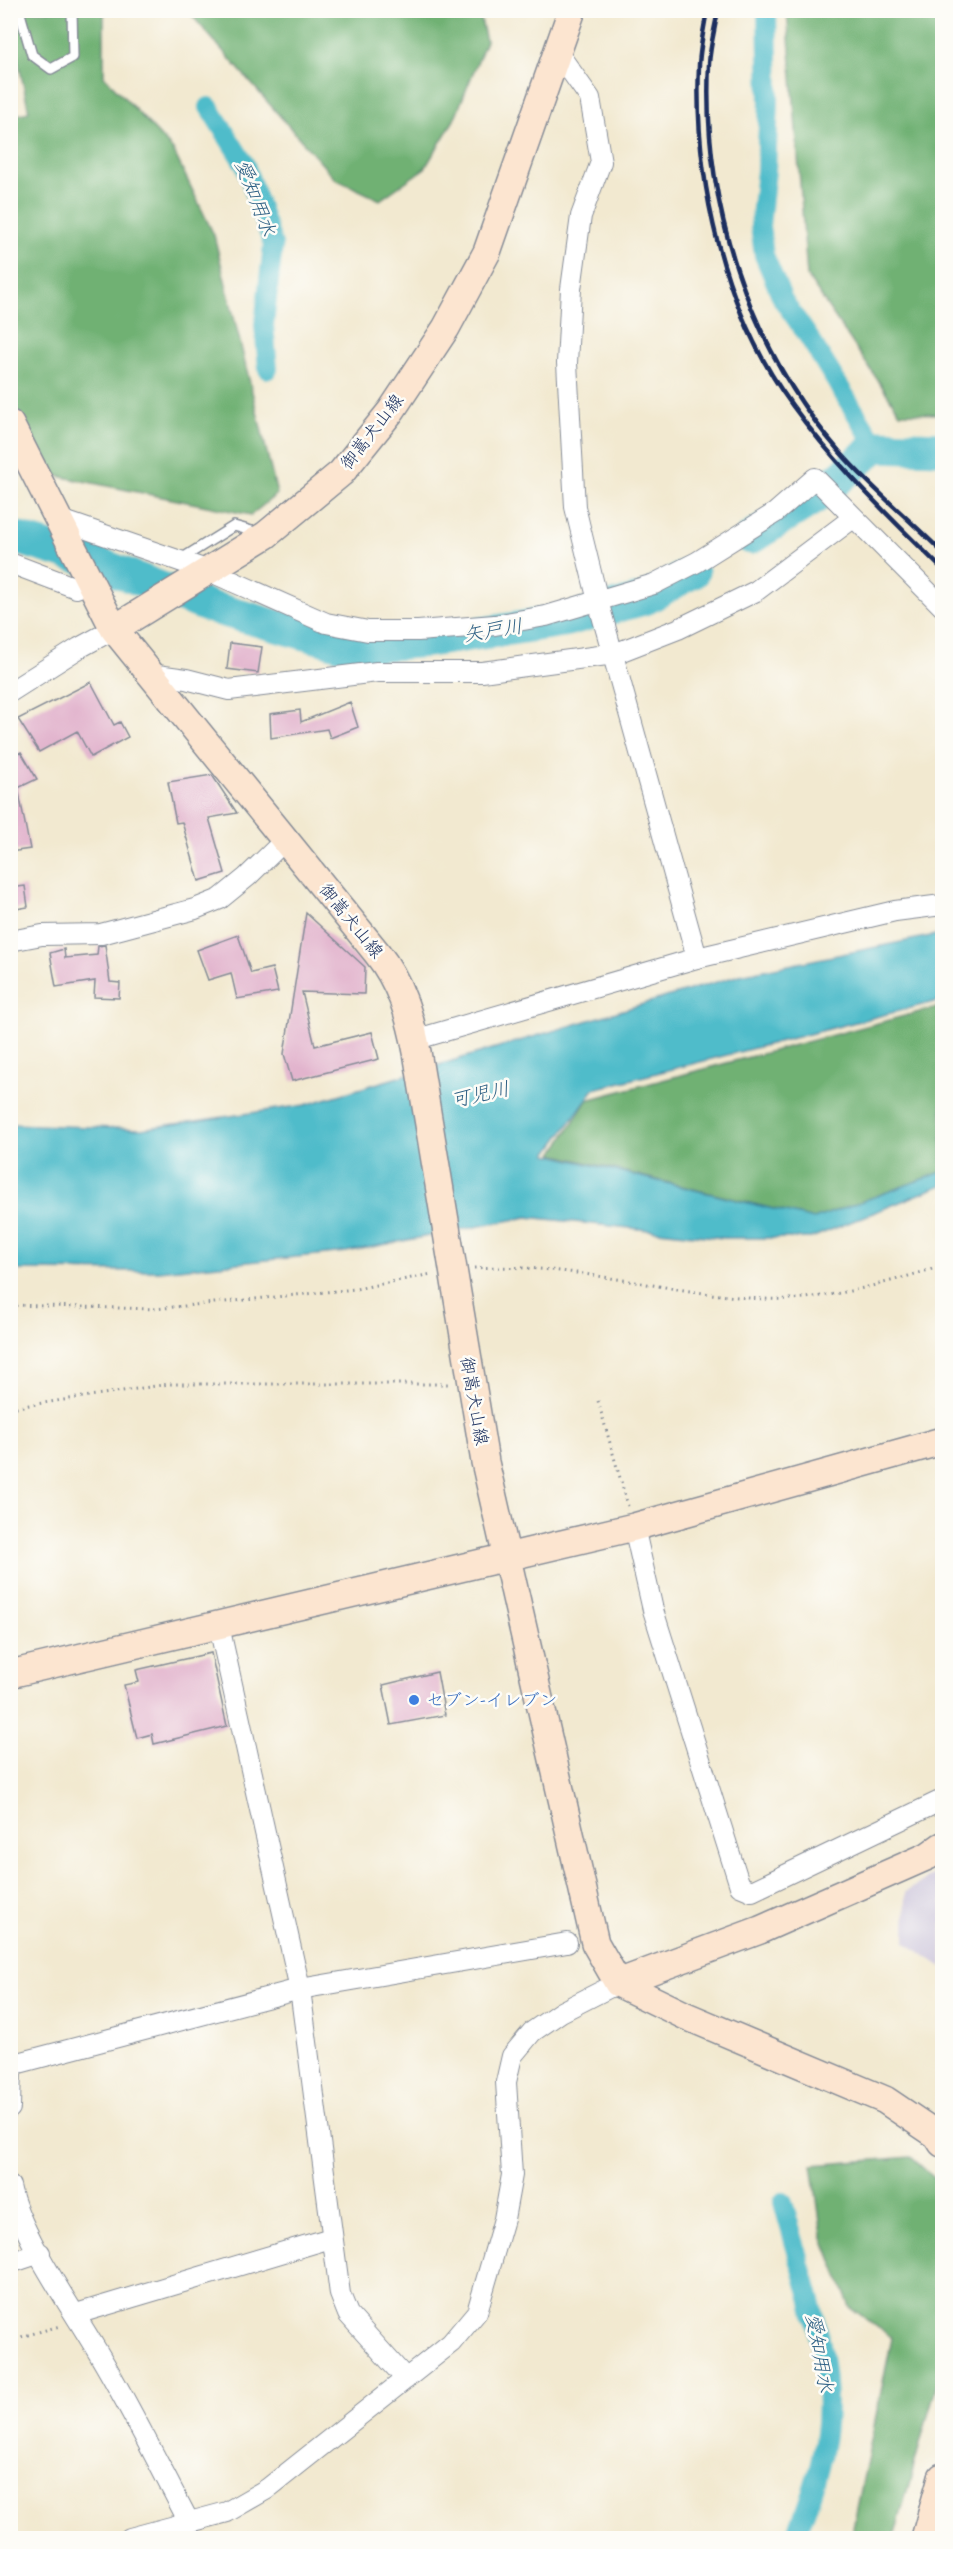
<svg xmlns="http://www.w3.org/2000/svg" width="953" height="2549" font-family="'Architects Daughter','Klee One',sans-serif">
	<style>
		.industrial { fill: #c7c0d9 }
		.forest { fill: #70b173; stroke: #467068; stroke-width: 1.5 }
		.water { fill: #50bcca; stroke: #367694; stroke-width: 1.5 }
		.lines { fill: none; stroke-linecap: round; stroke-linejoin: round }
		.canal { stroke: #50bcca; stroke-width: 20 }
		.river { stroke: #50bcca; stroke-width: 33 }
		.building { fill: #e2b4cd }
		.lane-casing { stroke: #868c97; stroke-width: 12 }
		.street-casing { stroke: #868c97; stroke-width: 22 }
		.secondary-casing { stroke: #868c97; stroke-width: 30 }
		.path { stroke: #868c97; stroke-width: 3; stroke-dasharray: 1.5 4.5; stroke-linecap: butt }
		.lane { stroke: #fff; stroke-width: 9 }
		.street { stroke: #fff; stroke-width: 20 }
		.secondary { stroke: #fce5d0; stroke-width: 27 }
		.rail { stroke: #1b2f5e; stroke-width: 4.5 }
		.shop-dot { fill: #3f7fe0; stroke: #fdfcf7; stroke-width: 2 }
		.labels { text-anchor: middle; dominant-baseline: central; stroke-width: 5; stroke-linejoin: round; paint-order: stroke }
		.street-label { font-size: 18px; fill: #1b2f5e; stroke: #fdfcf7 }
		.shop-label { font-size: 18px; fill: #366cbe; stroke: #fdfcf7; text-anchor: start }
		.water-label { font-size: 20px; font-style: italic; fill: #2e6084; stroke: #fdfcf7 }
	</style>
	<rect width="100%" height="100%" fill="#fdfcf7"/>
	<filter id="ink" filterUnits="userSpaceOnUse"><feTurbulence type="fractalNoise" baseFrequency=".0167" numOctaves="2"/><feDisplacementMap in="SourceGraphic" scale="12" xChannelSelector="R" yChannelSelector="G"/><feConvolveMatrix kernelMatrix="1 2 1 2 8 2 1 2 1" color-interpolation-filters="sRGB"/></filter>
	<filter id="wash" filterUnits="userSpaceOnUse"><feTurbulence type="fractalNoise" baseFrequency=".008" numOctaves="4" result="noise"/><feDisplacementMap in="SourceGraphic" scale="24" xChannelSelector="R" yChannelSelector="G"/><feGaussianBlur stdDeviation="1.35" result="paint"/><feColorMatrix in="noise" values="0 0 0 0 0 0 0 0 0 0 0 0 0 0 0 0 0 1.4 0 .05"/><feComposite in="paint" operator="in"/></filter>
	<g filter="url(#wash)">
		<rect width="100%" height="100%" fill="#f2e9d0"/>
		<!-- industrial -->
		<path class="industrial" d="M942 1869V1967L905 1942 906 1892Z"/>
		<!-- forest -->
		<path class="forest" d="M11 11H107L104 15V76L173 150 214 235 277 494 251 515 48 474 11 396V116L29 112 11 27Z
			M188 11H479L486 41 454 120 425 168 380 200 335 179Z
			M787 11H942V414L900 413 807 276Z
			M942 1006V1172L814 1219 553 1154 587 1100Z
			M911 2157 942 2185V2365L894 2538H851L892 2338 850 2307 822 2235 812 2165Z"/>
		<!-- water -->
		<path class="water" d="M935 935 942 939V1000L594 1089 547 1154 814 1219 942 1172V1185L811 1238H724L527 1217 346 1252 159 1271 11 1270V1124L141 1129 305 1105 740 975Z"/>
		<g class="lines">
			<!-- canal -->
			<path class="canal" d="M767 10 769 102 766 171 760 226 764 255 783 300 808 336 876 446
				M209 107 245 165 273 245 264 325 268 369
				M783 2202C803 2279 837 2361 824 2441 819 2475 807 2507 795 2538"/>
			<!-- river -->
			<path class="river" d="M10 536 89 560 210 607 351 647 429 641 563 621 647 598 693 572
				M751 538 821 494 876 446 942 448"/>
		</g>
		<g id="blocks">
			<!-- building -->
			<path class="building" d="M230 643 262 647 258 673 227 669Z
				M91 682 114 725 120 722 128 737 91 757 77 731 39 752 18 719Z
				M350 702 358 727 330 738 327 729 271 738 270 714 300 710 301 722Z
				M21 752 37 779 18 788 30 849 10 852V758Z
				M212 775 237 813 209 818 225 873 199 881 182 822 176 823 168 782Z
				M25 886 28 907 10 910V888Z
				M306 913 365 967 364 994 302 992 315 1046 372 1032 379 1059 292 1081 284 1054Z
				M238 935 251 973 272 968 278 992 237 999 231 973 208 980 197 950Z
				M105 945 110 982 120 983 119 998 94 997 95 981 56 987 50 953 64 949 65 958 97 955 98 946Z
				M211 1653 227 1726 154 1744 152 1734 137 1738 124 1685 139 1682 136 1670Z
				M437 1672 445 1715 391 1725 383 1685Z"/>
		</g>
	</g>
	<g filter="url(#ink)">
		<use href="#blocks" fill-opacity="0" stroke="#868c97" stroke-width="1.5"/>
		<g class="lines">
			<!-- lane casing -->
			<g class="lane-casing">
				<path id="lane" d="M19 10 32 55 51 69 73 57 72 10
					M181 559 234 526 259 533"/>
			</g>
			<!-- street casing -->
			<g class="street-casing">
				<path id="street" d="M558 53 590 98 601 162 581 216 571 289 567 363 575 507 598 601 697 958
					M58 519 209 571 326 623 368 631H418L495 625 546 616 654 584 697 562 775 513 815 478 942 606
					M10 563 76 588 91 583
					M150 674 186 679 229 690 377 672H482L614 654 678 629 756 591 853 518
					M10 692 79 648 114 629
					M10 941 42 935 101 934 195 909 220 899 247 877 285 840
					M414 1040 697 958 895 911 942 905
					M634 1527 653 1610 740 1886 752 1891 942 1800
					M219 1626 300 1989 340 2294 348 2314 406 2379
					M10 2108 11 2065 300 1989 567 1943
					M10 2186C20 2235 74 2311 100 2356 132 2410 160 2467 189 2522
					M10 2263 40 2253
					M76 2314 331 2238
					M130 2538 227 2512 267 2489 451 2343 477 2312 504 2219 512 2175 506 2082 512 2056 532 2032 561 2012 618 1983"/>
			</g>
			<!-- secondary casing -->
			<g class="secondary-casing">
				<path id="secondary" d="M10 424 114 629 377 953C400 982 410 1015 417 1052L485 1462 595 1943 618 1983 686 2016 885 2100 937 2135 942 2143
					M114 629 266 535 341 473 391 411 446 328 487 252 572 10
					M10 1674 634 1527 942 1441
					M618 1983 760 1930 928 1856 942 1846
					M925 2538 942 2477"/>
			</g>
			<!-- path -->
			<path class="path" d="M474 1268C571 1262 667 1294 764 1299 824 1302 886 1283 942 1266
				M10 1305 154 1309 356 1289 432 1274
				M598 1401 628 1506
				M10 1408 169 1384H451
				M10 2340 60 2326"/>
			<!-- lane -->
			<use href="#lane" class="lane"/>
			<!-- street -->
			<use href="#street" class="street"/>
			<!-- secondary -->
			<use href="#secondary" class="secondary"/>
			<!-- rail -->
			<path class="rail" d="M707 10C704 28 700 47 699 65 694 180 723 311 792 405 836 466 890 517 942 569
				M718 10C715 28 710 46 709 64 702 202 748 346 839 451 869 486 909 519 942 552"/>
		</g>
	</g>
	<!-- markers -->
	<circle class="shop-dot" cx="414" cy="1700" r="6"/>
	<g class="labels">
		<!-- street labels -->
		<g class="street-label">
			<text transform="translate(372 432) rotate(-52)">御嵩犬山線</text>
			<text transform="translate(351 921) rotate(51)">御嵩犬山線</text>
			<text transform="translate(474 1401) rotate(80)">御嵩犬山線</text>
		</g>
		<!-- shop labels -->
		<g class="shop-label">
			<text x="426" y="1700">セブン-イレブン</text>
		</g>
		<!-- water labels -->
		<g class="water-label">
			<text transform="translate(255 198) rotate(69)">愛知用水</text>
			<text transform="translate(493 631) rotate(-9)">矢戸川</text>
			<text transform="translate(480 1095) rotate(-12)">可児川</text>
			<text transform="translate(819 2353) rotate(80)">愛知用水</text>
		</g>
	</g>
	<!-- margin -->
	<rect width="953" height="2549" fill="none" stroke="#fdfcf7" stroke-width="36"/>
</svg>
